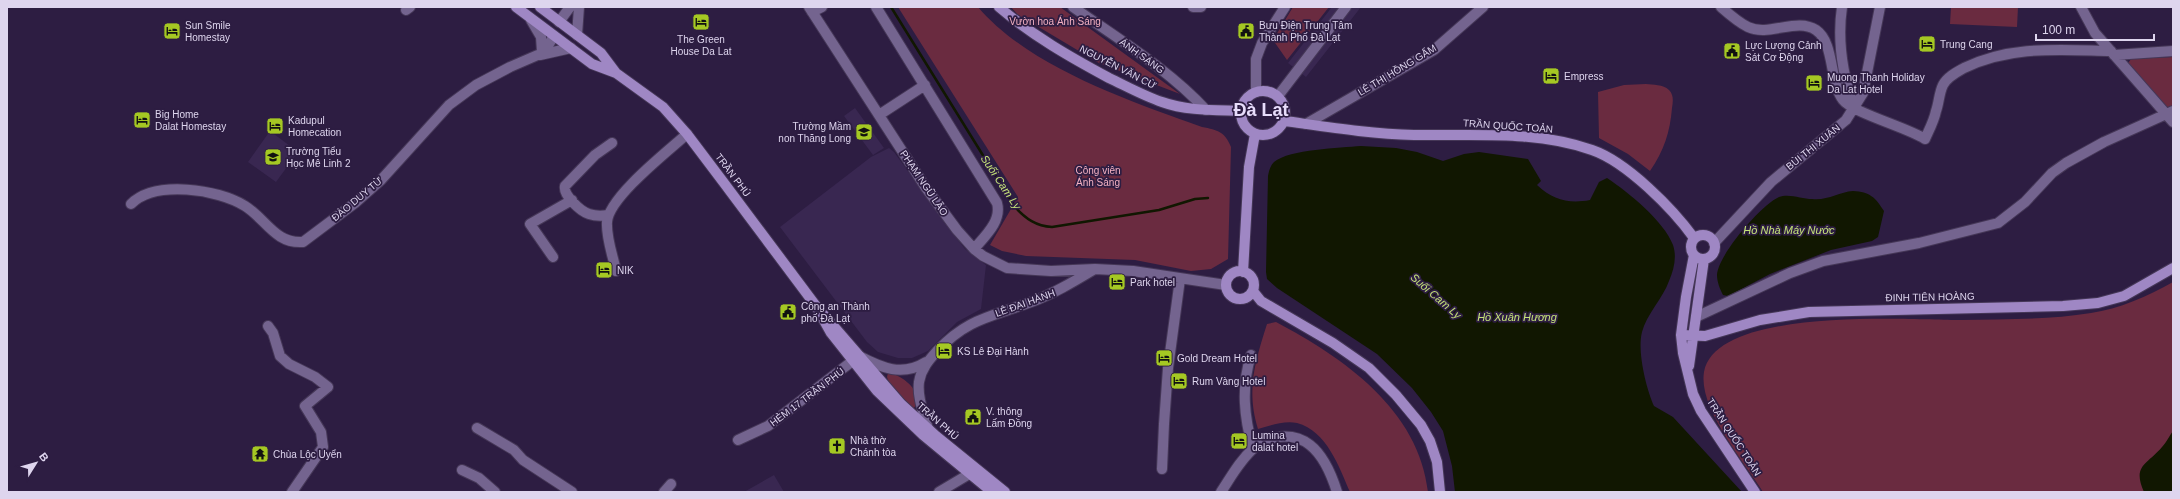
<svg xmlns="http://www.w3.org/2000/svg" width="2180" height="499" font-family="Arial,sans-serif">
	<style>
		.built { fill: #392751 }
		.green { fill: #6a2b40 }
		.water { fill: #111701 }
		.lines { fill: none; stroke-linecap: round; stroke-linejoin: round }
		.stream { stroke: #111701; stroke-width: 2.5 }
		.minor-casing { stroke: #453757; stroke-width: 12 }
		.major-casing { stroke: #453757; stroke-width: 12 }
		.minor { stroke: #74648f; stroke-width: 10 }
		.major { stroke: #9f87c4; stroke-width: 10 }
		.labels { text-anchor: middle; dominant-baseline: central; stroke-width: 3.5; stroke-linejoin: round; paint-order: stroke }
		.park-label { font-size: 10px; fill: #f4b1c2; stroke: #2d1d42 }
		.poi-label { font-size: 10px; fill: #ded5ee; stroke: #2d1d42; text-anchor: start }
		.street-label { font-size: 10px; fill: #ded5ee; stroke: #2d1d42 }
		.water-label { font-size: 11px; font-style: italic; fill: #c5e279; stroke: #2d1d42 }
		.town-label { font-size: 18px; font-weight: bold; fill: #e8ddfb; stroke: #2d1d42 }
	</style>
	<rect width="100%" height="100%" fill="#2d1d42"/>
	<!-- built -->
	<path class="built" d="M1332 7H1361L1306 77 1288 63Z
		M855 108 884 148 873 155 844 116Z
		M270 131 298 152 276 182 248 162Z
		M889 148 894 152 955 236 965 249 986 265 981 309 957 322 928 351 912 358H898L878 352 867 342 780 227 871 157Z
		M774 475 784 492H744Z"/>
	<!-- green -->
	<path class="green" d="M898 7H978C1029 67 1129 101 1202 127 1218 130 1225 132 1231 147L1228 259 1211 269 1191 271 1135 260 1026 256 1002 251 990 245 1018 197Z
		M1011 7H1060L1180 94 1099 63 1017 14Z
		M1293 7H1329L1287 60 1273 40Z
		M1951 7H2018L2017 27 1950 24Z
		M2173 57V109L2168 110 2126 66 2131 59Z
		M1646 84C1653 85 1663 84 1669 90 1674 95 1673 102 1672 108 1670 132 1664 151 1650 171L1628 154 1599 138 1598 92 1624 85Z
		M2173 282V492H1763C1744 461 1698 408 1704 372 1716 306 1910 320 1961 320 2004 319 2048 320 2091 313 2119 309 2148 296 2173 282Z
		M1276 322C1344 358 1419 410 1428 492H1350C1339 467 1327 431 1297 423 1284 420 1270 426 1258 429 1246 390 1255 362 1267 324Z
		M888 373C903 374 928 396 912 410L908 409C903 401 888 383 887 377Z"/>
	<!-- water -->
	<path class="water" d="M1361 146 1396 148 1417 152 1443 161 1464 154 1479 152 1528 159 1541 181 1537 185C1553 200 1569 204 1590 200L1599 182 1607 178C1628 192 1664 221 1673 245 1677 257 1674 269 1669 281 1663 298 1646 315 1642 332 1637 351 1646 388 1654 406L1673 417 1742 492H1455L1452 466 1443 431 1431 412 1412 388 1377 354 1277 288 1267 279 1266 272 1268 176C1269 171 1270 166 1274 162 1290 149 1340 148 1361 146Z
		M1853 191C1870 192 1875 197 1884 211L1878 237 1872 241 1831 250 1770 274 1728 296 1723 295C1720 289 1717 282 1717 275 1718 255 1761 205 1779 197 1789 193 1802 199 1812 199 1827 201 1839 192 1853 191Z
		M2173 431V492H2144C2132 465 2147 465 2162 447 2167 442 2169 436 2173 431Z"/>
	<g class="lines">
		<!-- stream -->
		<path class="stream" d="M891 7 1015 207C1026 219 1036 226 1052 227L1159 210 1195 199 1208 198"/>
		<!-- minor casing -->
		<g class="minor-casing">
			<path id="minor" d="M809 7 926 188 957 230 974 249 983 256 1007 268 1051 271 1095 269 1133 271 1226 285
				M876 7 997 203C1002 221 985 236 974 249
				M1073 7C1118 39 1168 69 1206 110
				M1193 7H1201
				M1721 7C1729 14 1738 22 1748 27 1769 37 1797 17 1816 30 1835 43 1829 82 1843 100 1853 113 1906 127 1925 139 1929 130 1934 121 1936 111 1939 103 1939 93 1943 85 1947 77 1957 72 1964 68 2011 45 2060 50 2111 51
				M1842 7C1837 41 1843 76 1854 108
				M2081 7 2095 33 2173 122
				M406 10 410 7
				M812 12 822 7
				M531 20 541 37 542 52
				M559 22 570 7
				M577 35 579 7
				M540 55 571 48
				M2114 55 2173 51
				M1256 92V59L1262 43 1285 7
				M1278 96 1346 7
				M879 115 925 85
				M1306 124 1434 50 1483 7
				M131 204C155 180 218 189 245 206 266 219 275 244 303 242L355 203 381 180 449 105 476 85 510 67 540 54 547 47 554 36
				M608 215C602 216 595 216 589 214 580 211 563 195 565 186L595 155 612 143
				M1714 243 1771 182 1846 120 1863 93 1880 7
				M553 257 530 224 572 200
				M616 271C613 256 606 238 607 222 609 197 667 152 687 134
				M1696 317 1790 273 1823 261 1919 243 1998 223 2025 202 2052 173 2066 163 2104 142 2173 111
				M268 326 273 333 280 356 289 364 315 377 328 387 305 406 321 432 323 447 292 492
				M1251 355C1241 387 1244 417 1253 449
				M477 428 514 450 523 460 572 492
				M927 431 928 429C924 414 917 397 919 382 921 369 929 360 937 351 968 318 991 317 1031 302 1053 294 1073 282 1093 270
				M738 440 768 426 859 356C882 368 902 377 926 362
				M1162 469 1164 424 1168 368 1180 279
				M462 470 479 478 495 492
				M664 492 671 484
				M939 492 976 470
				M1221 492C1231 477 1240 460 1254 448 1269 435 1293 432 1310 445 1324 456 1332 476 1337 492"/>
		</g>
		<!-- major casing -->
		<g class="major-casing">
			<path id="major" d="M516 7 592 64 616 73 663 107 687 134 724 183 816 306 831 333 877 391 923 435 992 492
				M540 7 601 53 616 73
				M999 7C1033 36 1070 57 1109 78 1126 86 1144 96 1162 102 1187 111 1215 110 1241 111
				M1241 113a22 22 0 1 1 44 0a22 22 0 1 1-44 0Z
				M1285 121C1328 127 1371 134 1414 135 1473 136 1536 130 1592 150 1627 162 1673 209 1694 238
				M1691 247a12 12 0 1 1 24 0a12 12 0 1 1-24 0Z
				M1694 255 1686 297 1681 335 1683 353 1693 394 1701 411 1755 492
				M1226 285a14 14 0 1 1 28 0a14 14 0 1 1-28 0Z
				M1243 272 1249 167 1255 134
				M1253 291 1261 301 1333 343 1369 368 1396 395 1421 425 1430 441 1437 462 1440 492
				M824 315 901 404 936 436 1005 492
				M1681 335 1705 336 1760 320 1809 312 2063 306 2098 303 2124 296 2173 268
				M1689 366 1704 259"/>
		</g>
		<!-- minor -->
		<use href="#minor" class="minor"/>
		<!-- major -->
		<use href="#major" class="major"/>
	</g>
	<!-- icons -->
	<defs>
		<g id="hotel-square" transform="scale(0.9)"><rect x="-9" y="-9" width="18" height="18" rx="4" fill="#a5c823" stroke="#2d1d42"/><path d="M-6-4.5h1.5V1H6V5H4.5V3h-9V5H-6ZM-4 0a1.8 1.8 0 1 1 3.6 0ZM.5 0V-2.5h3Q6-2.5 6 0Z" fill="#111"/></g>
		<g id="civic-square" transform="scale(0.9)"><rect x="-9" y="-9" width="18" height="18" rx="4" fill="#a5c823" stroke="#2d1d42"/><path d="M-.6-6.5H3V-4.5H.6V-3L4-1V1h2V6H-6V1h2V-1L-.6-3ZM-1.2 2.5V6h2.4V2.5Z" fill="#111"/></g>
		<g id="school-square" transform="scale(0.9)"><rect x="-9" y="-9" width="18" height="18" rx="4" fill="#a5c823" stroke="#2d1d42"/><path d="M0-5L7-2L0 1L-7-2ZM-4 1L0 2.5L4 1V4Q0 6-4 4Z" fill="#111"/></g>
		<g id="church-square" transform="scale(0.9)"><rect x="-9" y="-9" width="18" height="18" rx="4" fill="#a5c823" stroke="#2d1d42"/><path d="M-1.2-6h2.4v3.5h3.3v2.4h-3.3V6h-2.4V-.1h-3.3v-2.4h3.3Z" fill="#111"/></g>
		<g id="temple-square" transform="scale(0.9)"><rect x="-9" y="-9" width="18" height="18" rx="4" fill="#a5c823" stroke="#2d1d42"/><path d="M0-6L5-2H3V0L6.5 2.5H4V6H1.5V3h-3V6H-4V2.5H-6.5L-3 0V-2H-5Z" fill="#111"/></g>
	</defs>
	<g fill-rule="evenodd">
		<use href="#hotel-square" x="701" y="22"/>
		<use href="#hotel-square" x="172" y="31"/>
		<use href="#civic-square" x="1246" y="31"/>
		<use href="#hotel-square" x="1927" y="44"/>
		<use href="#civic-square" x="1732" y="51"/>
		<use href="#hotel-square" x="1551" y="76"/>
		<use href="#hotel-square" x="1814" y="83"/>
		<use href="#hotel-square" x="142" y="120"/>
		<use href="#hotel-square" x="275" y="126"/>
		<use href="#school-square" x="864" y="132"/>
		<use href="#school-square" x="273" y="157"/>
		<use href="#hotel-square" x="604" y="270"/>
		<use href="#hotel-square" x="1117" y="282"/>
		<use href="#civic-square" x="788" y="312"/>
		<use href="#hotel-square" x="944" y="351"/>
		<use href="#hotel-square" x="1164" y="358"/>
		<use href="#hotel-square" x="1179" y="381"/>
		<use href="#civic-square" x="973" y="417"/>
		<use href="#hotel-square" x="1239" y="441"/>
		<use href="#church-square" x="837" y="446"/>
		<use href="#temple-square" x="260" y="454"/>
	</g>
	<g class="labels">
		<!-- park labels -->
		<g class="park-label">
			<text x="1055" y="21">Vườn hoa Ánh Sáng</text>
			<text x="1098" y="170">Công viên<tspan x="1098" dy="12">Ánh Sáng</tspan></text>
		</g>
		<!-- poi labels -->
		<g class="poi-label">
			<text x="185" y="25">Sun Smile<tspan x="185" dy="12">Homestay</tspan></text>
			<text x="1259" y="25">Bưu Điện Trung Tâm<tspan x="1259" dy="12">Thành Phố Đà Lạt</tspan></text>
			<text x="701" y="39" text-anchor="middle">The Green<tspan x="701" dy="12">House Da Lat</tspan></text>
			<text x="1940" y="44">Trung Cang</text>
			<text x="1745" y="45">Lực Lượng Cảnh<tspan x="1745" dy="12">Sát Cơ Động</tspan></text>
			<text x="1564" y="76">Empress</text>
			<text x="1827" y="77">Muong Thanh Holiday<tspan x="1827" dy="12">Da Lat Hotel</tspan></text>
			<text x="155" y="114">Big Home<tspan x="155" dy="12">Dalat Homestay</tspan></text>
			<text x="288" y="120">Kadupul<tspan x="288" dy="12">Homecation</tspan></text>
			<text x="851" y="126" text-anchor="end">Trường Mầm<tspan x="851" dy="12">non Thăng Long</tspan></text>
			<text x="286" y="151">Trường Tiểu<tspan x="286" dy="12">Học Mê Linh 2</tspan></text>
			<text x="617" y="270">NIK</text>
			<text x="1130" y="282">Park hotel</text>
			<text x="801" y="306">Công an Thành<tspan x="801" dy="12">phố Đà Lạt</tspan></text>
			<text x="957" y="351">KS Lê Đại Hành</text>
			<text x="1177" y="358">Gold Dream Hotel</text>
			<text x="1192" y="381">Rum Vàng Hotel</text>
			<text x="986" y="411">V. thông<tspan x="986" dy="12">Lấm Đồng</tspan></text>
			<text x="1252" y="435">Lumina<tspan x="1252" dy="12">dalat hotel</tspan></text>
			<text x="850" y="440">Nhà thờ<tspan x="850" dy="12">Chánh tòa</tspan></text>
			<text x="273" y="454">Chùa Lộc Uyển</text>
		</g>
		<!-- street labels -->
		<g class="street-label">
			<text transform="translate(1142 56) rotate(36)">ÁNH SÁNG</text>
			<text transform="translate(1118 67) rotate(27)">NGUYỄN VĂN CỪ</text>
			<text transform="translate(1397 70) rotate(-31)">LÊ THỊ HỒNG GẤM</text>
			<text transform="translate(1508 126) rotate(4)">TRẦN QUỐC TOẢN</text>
			<text transform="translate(1813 147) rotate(-39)">BÙI THỊ XUÂN</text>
			<text transform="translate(733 175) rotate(53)">TRẦN PHÚ</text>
			<text transform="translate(924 183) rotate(56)">PHẠM NGŨ LÃO</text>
			<text transform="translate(357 199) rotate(-40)">ĐÀO DUY TỪ</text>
			<text transform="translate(1930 297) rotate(-1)">ĐINH TIÊN HOÀNG</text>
			<text transform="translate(1025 303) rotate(-20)">LÊ ĐẠI HÀNH</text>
			<text transform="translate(807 397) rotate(-37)">HẺM 17 TRẦN PHÚ</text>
			<text transform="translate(938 421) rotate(41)">TRẦN PHÚ</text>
			<text transform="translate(1734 437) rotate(57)">TRẦN QUỐC TOẢN</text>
		</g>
		<!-- water labels -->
		<g class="water-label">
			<text transform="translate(1001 182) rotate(56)">Suối Cam Ly</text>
			<text x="1789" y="230">Hồ Nhà Máy Nước</text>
			<text transform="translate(1436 296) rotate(41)">Suối Cam Ly</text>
			<text x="1517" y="317">Hồ Xuân Hương</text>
		</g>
		<!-- town labels -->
		<g class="town-label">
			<text x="1261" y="110">Đà Lạt</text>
		</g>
	</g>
	<!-- border -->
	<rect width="2180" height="499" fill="none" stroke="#ded5ee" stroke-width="16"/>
	<!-- north arrow -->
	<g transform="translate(36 463) rotate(53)" stroke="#2d1d42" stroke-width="3" paint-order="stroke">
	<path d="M0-3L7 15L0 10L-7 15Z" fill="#ded5ee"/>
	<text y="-6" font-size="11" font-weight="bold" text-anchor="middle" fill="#ded5ee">B</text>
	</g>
	<!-- scale -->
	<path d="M2036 34v6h118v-6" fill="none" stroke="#ded5ee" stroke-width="2"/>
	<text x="2042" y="34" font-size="12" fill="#ded5ee" stroke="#2d1d42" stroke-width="3" paint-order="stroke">100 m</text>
</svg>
